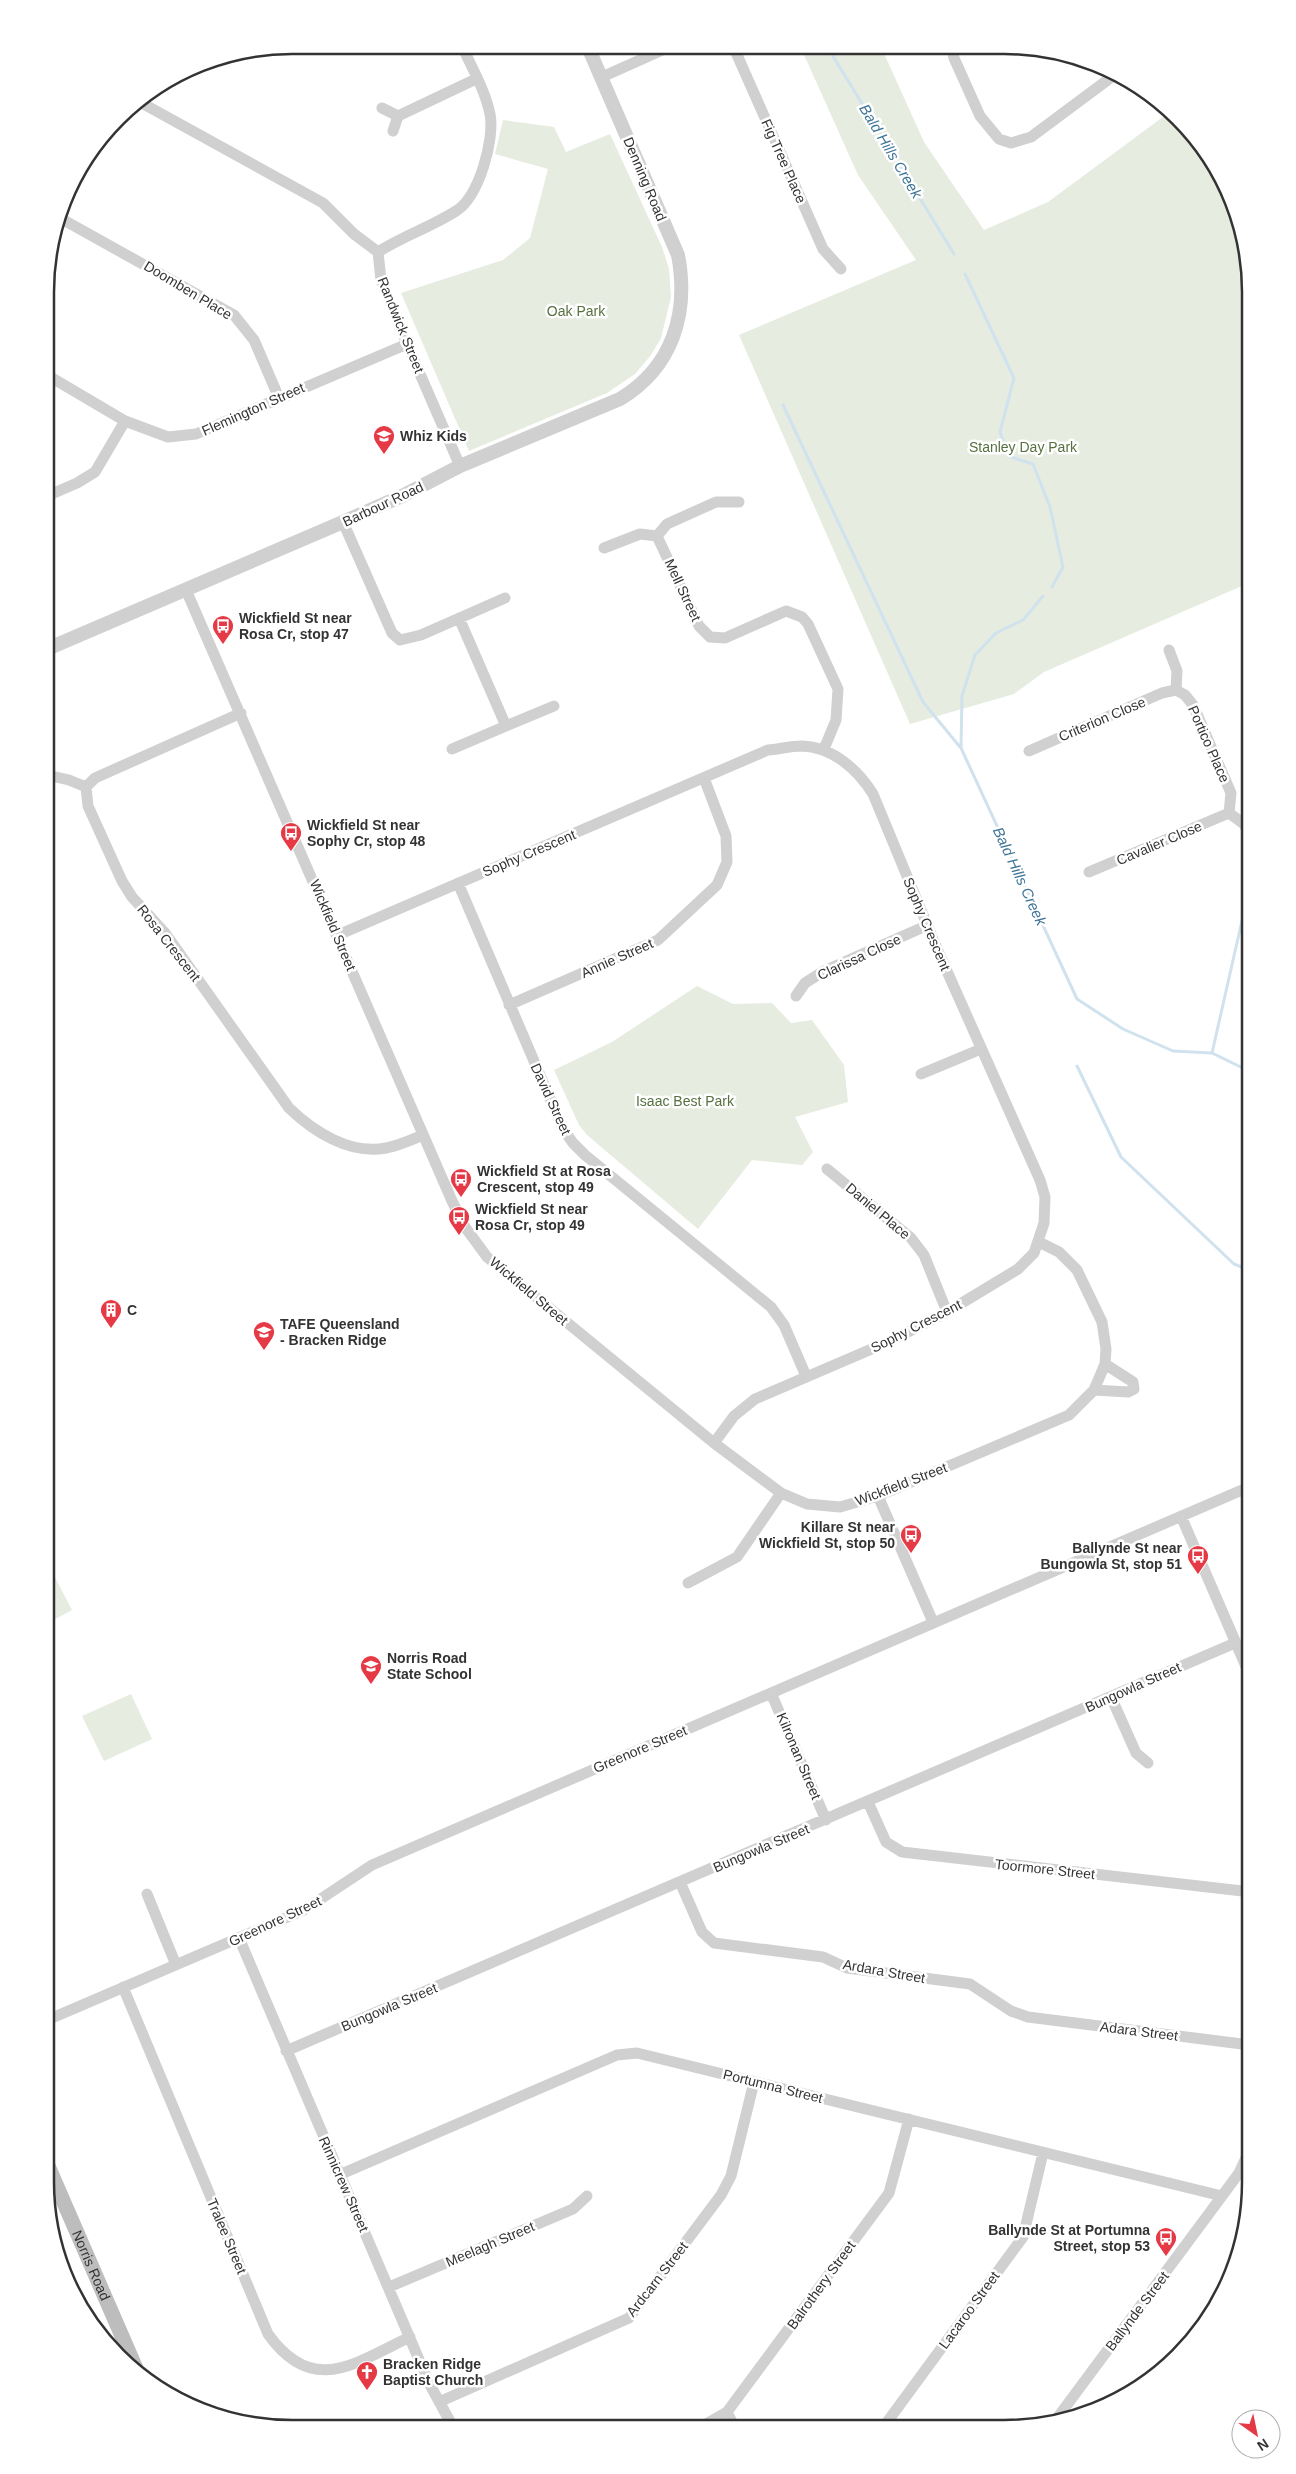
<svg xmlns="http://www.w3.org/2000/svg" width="1296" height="2474" font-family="Helvetica,sans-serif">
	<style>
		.green { fill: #e6ecdf }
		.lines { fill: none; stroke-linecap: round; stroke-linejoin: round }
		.stream { stroke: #cfe2ee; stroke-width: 3 }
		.minor { stroke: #d0d0d0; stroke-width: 11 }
		.tertiary { stroke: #d0d0d0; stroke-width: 14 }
		.secondary { stroke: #bdbdbd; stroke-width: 15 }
		.labels { text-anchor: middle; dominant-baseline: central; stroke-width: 5; stroke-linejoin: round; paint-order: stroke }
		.street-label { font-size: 14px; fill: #333; stroke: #fff }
		.park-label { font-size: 14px; fill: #56703f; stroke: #fff }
		.poi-label { font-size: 14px; font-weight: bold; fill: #333; stroke: #fff; text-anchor: start }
		.water-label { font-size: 15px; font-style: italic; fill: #3f7597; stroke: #fff }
		.rim { fill: none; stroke: #333; stroke-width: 2.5 }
	</style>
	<rect width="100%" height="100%" fill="#fff"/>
	<!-- green -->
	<path class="green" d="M801 48 882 49 924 142 984 230 1048 202 1171 111 1209 154 1238 213 1251 291V491L1246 492 1251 502V582L1044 672 1014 694 910 724 739 335 916 260 858 175Z
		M503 120 554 127 566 152 610 134 662 247 669 269 671 297 661 338 651 355 635 374 607 393 469 451 401 293 503 260 530 238 548 169 495 154Z
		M697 986 733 1004 772 1003 791 1023 812 1020 844 1065 848 1102 795 1117 813 1152 802 1165 752 1160 698 1229 587 1135 579 1125 554 1070 612 1042Z
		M46 1560 72 1610 46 1624Z
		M131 1694 152 1739 104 1761 82 1716Z"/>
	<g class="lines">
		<!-- stream -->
		<path class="stream" d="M828 48 954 254
			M965 274 1014 378 1000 432 1008 456 1033 464 1050 507 1063 567 1052 587
			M783 405 923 702 960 747
			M1043 596 1023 620 996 633 975 655 962 696 961 748 1077 999 1123 1029 1173 1051 1212 1053 1251 1072
			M1212 1053 1251 881
			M1077 1066 1121 1157 1234 1264 1251 1271"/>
		<!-- minor -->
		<path class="minor" d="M734 48 823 249 841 269
			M952 49 954 58 980 116 999 139 1011 143 1031 137 1117 73
			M602 77 669 47
			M138 101 323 203 354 234 378 252 381 280 407 344 460 466
			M382 108 398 116
			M393 131 398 116 476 79
			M60 218 234 315 254 340 279 398
			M378 252C403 236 431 227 456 211 479 197 495 139 490 114 485 90 472 68 462 46
			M47 375 125 421 168 437 196 434 407 344
			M47 496 77 483 95 472 125 421
			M343 522 392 633 400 640 421 635 505 598
			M657 536 667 524 716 502H739
			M604 548 640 534 657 536 699 626 710 637 725 638 786 611 802 617 808 624 838 689 836 720 824 749
			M186 590 452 1201 465 1227 487 1257 714 1443 781 1493 807 1504 840 1507 878 1496 1069 1415 1094 1390 1105 1364 1106 1349 1102 1322 1077 1270 1059 1252 1039 1242
			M459 618 506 726 554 706
			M1169 650 1177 671 1176 690 1185 695 1193 705 1231 793 1229 813 1244 824 1251 838
			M241 713 95 778 86 787 88 806 122 881 132 897 165 933 289 1108C314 1132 350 1155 386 1148 398 1146 411 1140 423 1135
			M452 749 506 726
			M1029 751 1162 693 1176 690
			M47 775 69 780 86 787
			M1089 872 1229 813
			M458 883 563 1129 573 1143 585 1155 771 1307 784 1325 806 1376
			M338 935 768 750C779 749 791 746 802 746 833 747 858 770 873 794L938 951 1040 1180 1045 1197 1044 1223 1034 1253 1018 1269 947 1312 888 1342 755 1399 734 1416 714 1443
			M796 996 805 983 824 971 928 925
			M509 1005 658 940 717 885 727 862 726 836 704 778
			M921 1074 981 1049
			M827 1169 911 1238 924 1255 947 1312
			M1094 1390 1128 1392 1134 1389 1133 1382 1105 1364
			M878 1496 933 1622
			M1181 1516 1251 1678
			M688 1583 737 1557 781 1493
			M771 1693 826 1820
			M1111 1697 1136 1753 1148 1763
			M868 1802 886 1842 902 1852 1251 1892
			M680 1882 702 1932 714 1943 823 1957 847 1968 970 1984 1011 2011 1028 2017 1250 2045
			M147 1894 176 1965
			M239 1938 429 2383 453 2427
			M123 1987 268 2334C313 2397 355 2363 410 2337
			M45 2021 304 1910 372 1865 1242 1490
			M286 2051 1235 1643
			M339 2175 617 2055 637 2053 1222 2196
			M389 2287 573 2209 587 2196
			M439 2402 629 2318 721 2195 731 2176 754 2082
			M727 2412 735 2428
			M1055 2421 1222 2196 1239 2173 1250 2149
			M699 2428 727 2412 889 2193 909 2119
			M882 2429 1023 2237 1043 2153"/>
		<!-- tertiary -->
		<path class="tertiary" d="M47 649 343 522 402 496 460 466 620 399C673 367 689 313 678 255L588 47"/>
		<!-- secondary -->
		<path class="secondary" id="s1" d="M45 2159 138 2373"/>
	</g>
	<!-- icons -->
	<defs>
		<g id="school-pin" transform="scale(1.125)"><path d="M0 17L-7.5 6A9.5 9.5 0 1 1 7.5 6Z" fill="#e63946" stroke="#fff"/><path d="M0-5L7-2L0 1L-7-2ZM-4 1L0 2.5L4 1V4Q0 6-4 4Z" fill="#fff"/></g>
		<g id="bus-pin" transform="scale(1.125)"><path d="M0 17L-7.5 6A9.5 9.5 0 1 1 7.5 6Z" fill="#e63946" stroke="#fff"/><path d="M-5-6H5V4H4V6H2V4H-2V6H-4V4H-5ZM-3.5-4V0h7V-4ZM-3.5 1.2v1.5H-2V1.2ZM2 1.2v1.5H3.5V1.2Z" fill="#fff"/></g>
		<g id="building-pin" transform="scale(1.125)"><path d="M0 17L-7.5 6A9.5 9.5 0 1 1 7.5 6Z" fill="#e63946" stroke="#fff"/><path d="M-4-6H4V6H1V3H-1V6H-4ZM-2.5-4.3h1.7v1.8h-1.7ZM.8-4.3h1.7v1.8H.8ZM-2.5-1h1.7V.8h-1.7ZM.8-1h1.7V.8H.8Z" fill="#fff"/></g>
		<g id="university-pin" transform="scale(1.125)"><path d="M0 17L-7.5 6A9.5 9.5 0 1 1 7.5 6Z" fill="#e63946" stroke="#fff"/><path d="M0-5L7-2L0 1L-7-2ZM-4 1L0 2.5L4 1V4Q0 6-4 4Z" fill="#fff"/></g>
		<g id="church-pin" transform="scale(1.125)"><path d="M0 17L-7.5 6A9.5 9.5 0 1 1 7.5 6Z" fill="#e63946" stroke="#fff"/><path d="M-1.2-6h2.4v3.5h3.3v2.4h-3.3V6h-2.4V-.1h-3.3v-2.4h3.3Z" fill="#fff"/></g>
	</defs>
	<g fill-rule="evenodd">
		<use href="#school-pin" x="384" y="436"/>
		<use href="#bus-pin" x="223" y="626"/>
		<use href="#bus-pin" x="291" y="833"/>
		<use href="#bus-pin" x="461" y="1179"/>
		<use href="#bus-pin" x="459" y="1217"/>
		<use href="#building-pin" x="111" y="1310"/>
		<use href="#university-pin" x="264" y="1332"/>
		<use href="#bus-pin" x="911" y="1535"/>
		<use href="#bus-pin" x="1198" y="1556"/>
		<use href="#school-pin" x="371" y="1666"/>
		<use href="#bus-pin" x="1166" y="2238"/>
		<use href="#church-pin" x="367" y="2372"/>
	</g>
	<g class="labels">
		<!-- street labels -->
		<g class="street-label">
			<text transform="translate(784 161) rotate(66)">Fig Tree Place</text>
			<text transform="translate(645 179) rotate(67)">Denning Road</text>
			<text transform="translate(188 290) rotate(31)">Doomben Place</text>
			<text transform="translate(401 325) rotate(68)">Randwick Street</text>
			<text transform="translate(253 409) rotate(-24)">Flemington Street</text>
			<text transform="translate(383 504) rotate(-25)">Barbour Road</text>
			<text transform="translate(683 590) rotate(65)">Mell Street</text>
			<text transform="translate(1102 719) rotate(-23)">Criterion Close</text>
			<text transform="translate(1209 744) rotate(66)">Portico Place</text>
			<text transform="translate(1159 843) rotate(-23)">Cavalier Close</text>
			<text transform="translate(529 853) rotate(-23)">Sophy Crescent</text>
			<text transform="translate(927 924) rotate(67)">Sophy Crescent</text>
			<text transform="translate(333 925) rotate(67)">Wickfield Street</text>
			<text transform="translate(169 943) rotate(52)">Rosa Crescent</text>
			<text transform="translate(859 957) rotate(-25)">Clarissa Close</text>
			<text transform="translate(617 958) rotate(-24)">Annie Street</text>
			<text transform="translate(551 1099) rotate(65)">David Street</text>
			<text transform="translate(878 1211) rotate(40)">Daniel Place</text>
			<text transform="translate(529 1291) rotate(40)">Wickfield Street</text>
			<text transform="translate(916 1326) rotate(-27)">Sophy Crescent</text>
			<text transform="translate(901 1484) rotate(-21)">Wickfield Street</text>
			<text transform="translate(1133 1687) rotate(-24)">Bungowla Street</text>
			<text transform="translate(640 1749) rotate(-23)">Greenore Street</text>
			<text transform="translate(799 1756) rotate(67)">Kilronan Street</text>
			<text transform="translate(761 1848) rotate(-23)">Bungowla Street</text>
			<text transform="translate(1045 1869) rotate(6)">Toormore Street</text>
			<text transform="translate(275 1921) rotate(-25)">Greenore Street</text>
			<text transform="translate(884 1971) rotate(10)">Ardara Street</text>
			<text transform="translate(389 2007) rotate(-23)">Bungowla Street</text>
			<text transform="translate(1139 2031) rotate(7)">Adara Street</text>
			<text transform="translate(773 2086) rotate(14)">Portumna Street</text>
			<text transform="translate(344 2184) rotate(66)">Rinnicrew Street</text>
			<text transform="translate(227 2236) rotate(67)">Tralee Street</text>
			<text transform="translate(490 2244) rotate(-23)">Meelagh Street</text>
			<text stroke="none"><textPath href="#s1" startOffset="116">Norris Road</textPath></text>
			<text transform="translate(657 2279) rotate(-52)">Ardcarn Street</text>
			<text transform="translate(821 2285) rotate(-54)">Balrothery Street</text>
			<text transform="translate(969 2310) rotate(-54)">Lacaroo Street</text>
			<text transform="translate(1137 2311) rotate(-53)">Ballynde Street</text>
		</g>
		<!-- park labels -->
		<g class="park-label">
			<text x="576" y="311">Oak Park</text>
			<text x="1023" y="447">Stanley Day Park</text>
			<text x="685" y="1101">Isaac Best Park</text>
		</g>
		<!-- poi labels -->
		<g class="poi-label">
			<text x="400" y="436">Whiz Kids</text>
			<text x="239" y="618">Wickfield St near<tspan x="239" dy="16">Rosa Cr, stop 47</tspan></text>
			<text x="307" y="825">Wickfield St near<tspan x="307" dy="16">Sophy Cr, stop 48</tspan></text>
			<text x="477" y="1171">Wickfield St at Rosa<tspan x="477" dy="16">Crescent, stop 49</tspan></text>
			<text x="475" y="1209">Wickfield St near<tspan x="475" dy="16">Rosa Cr, stop 49</tspan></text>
			<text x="127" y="1310">C</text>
			<text x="280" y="1324">TAFE Queensland<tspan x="280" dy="16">- Bracken Ridge</tspan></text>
			<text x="895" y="1527" text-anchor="end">Killare St near<tspan x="895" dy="16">Wickfield St, stop 50</tspan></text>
			<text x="1182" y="1548" text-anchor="end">Ballynde St near<tspan x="1182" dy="16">Bungowla St, stop 51</tspan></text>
			<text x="387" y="1658">Norris Road<tspan x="387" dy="16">State School</tspan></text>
			<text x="1150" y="2230" text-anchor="end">Ballynde St at Portumna<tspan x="1150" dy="16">Street, stop 53</tspan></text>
			<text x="383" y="2364">Bracken Ridge<tspan x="383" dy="16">Baptist Church</tspan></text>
		</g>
		<!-- water labels -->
		<g class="water-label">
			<text transform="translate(891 151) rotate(59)">Bald Hills Creek</text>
			<text transform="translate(1020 876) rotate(65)">Bald Hills Creek</text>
		</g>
	</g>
	<!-- crop -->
	<path d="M0 0H1296V2474H0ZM292 54H1004A238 238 0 0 1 1242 292V2182A238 238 0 0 1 1004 2420H292A238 238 0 0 1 54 2182V292A238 238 0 0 1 292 54Z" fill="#fff" fill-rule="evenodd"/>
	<path class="rim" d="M292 54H1004A238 238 0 0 1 1242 292V2182A238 238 0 0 1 1004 2420H292A238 238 0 0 1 54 2182V292A238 238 0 0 1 292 54Z"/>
	<!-- north arrow -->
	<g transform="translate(1256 2434) rotate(147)"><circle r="24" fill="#ffffff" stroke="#adadad"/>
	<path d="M0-4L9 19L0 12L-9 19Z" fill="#e63946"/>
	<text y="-8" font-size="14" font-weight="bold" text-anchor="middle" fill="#333333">N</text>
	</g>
</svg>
